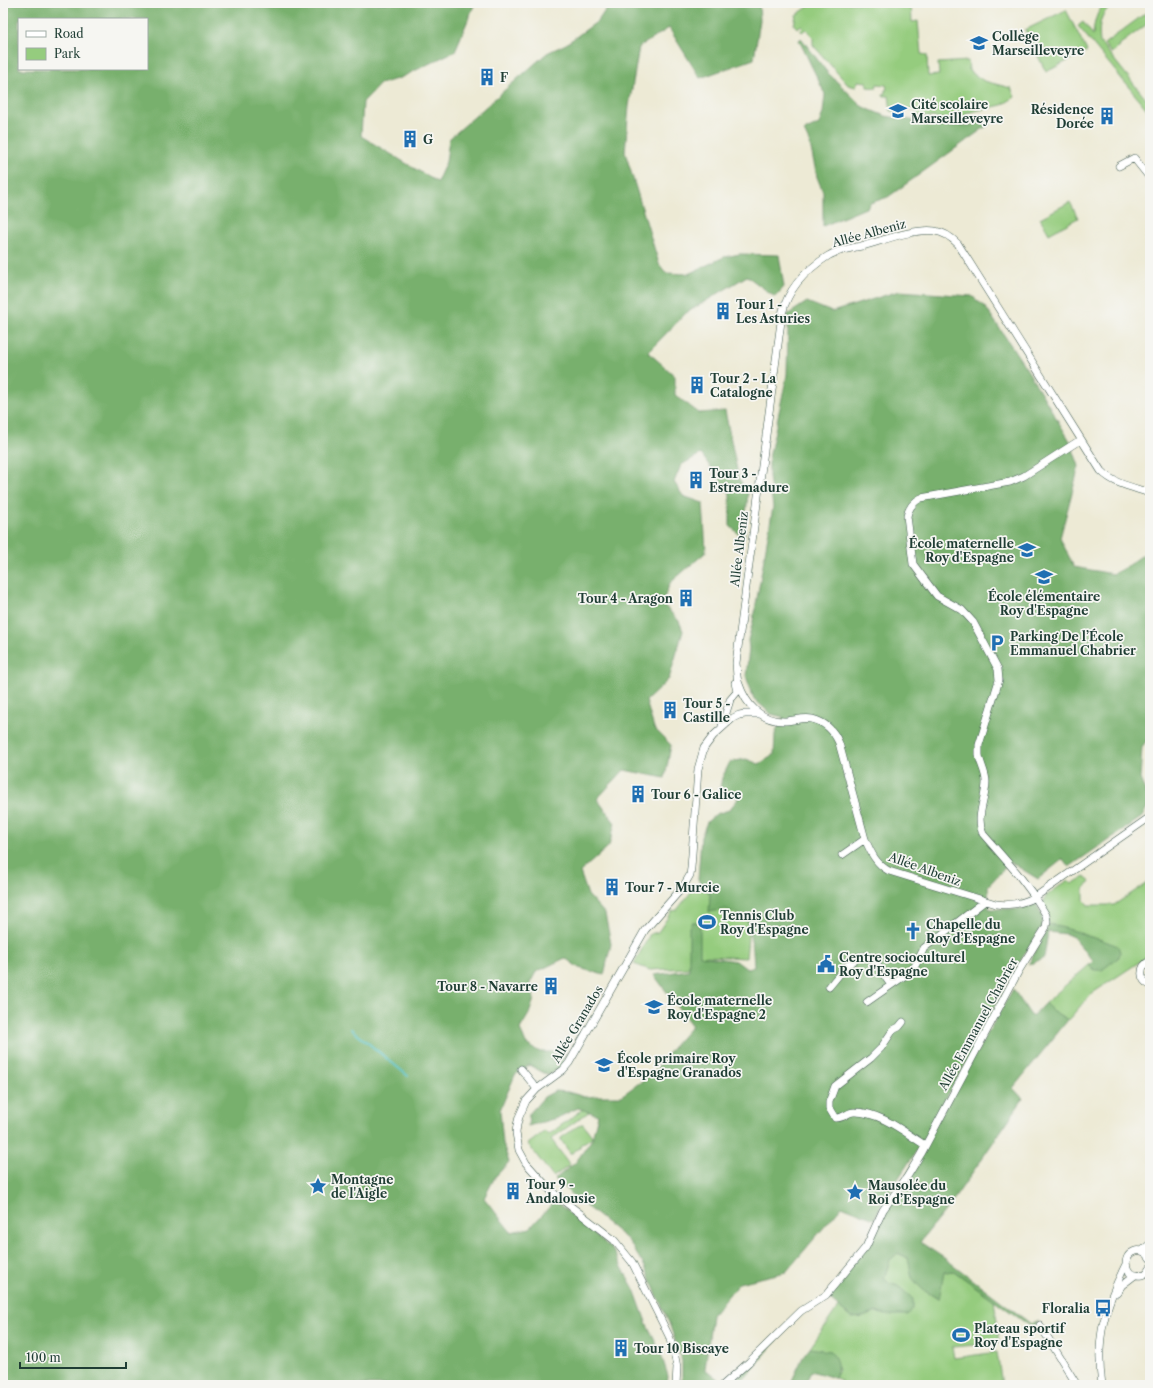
<svg xmlns="http://www.w3.org/2000/svg" width="1153" height="1388" font-family="'Libre Caslon Text',serif">
	<style>
		.green { fill: #95cc7e; stroke: #5a8459 }
		.forest { fill: #78b06d; stroke: #4c7650; fill-rule: evenodd }
		.lines { fill: none; stroke-linecap: round; stroke-linejoin: round }
		.stream { stroke: #56c4ca; stroke-width: 2 }
		.street-casing { stroke: #3e574c; stroke-width: 8 }
		.street { stroke: #fff; stroke-width: 7 }
		.labels { text-anchor: middle; dominant-baseline: central; stroke-width: 3.5; stroke-linejoin: round; paint-order: stroke }
		.poi-label { font-size: 12px; font-weight: bold; fill: #1f3d34; stroke: #f6f6f2; text-anchor: start }
		.street-label { font-size: 12px; fill: #1f3d34; stroke: #f6f6f2 }
	</style>
	<rect width="100%" height="100%" fill="#f6f6f2"/>
	<filter id="ink" filterUnits="userSpaceOnUse"><feTurbulence type="fractalNoise" baseFrequency=".025" numOctaves="2"/><feDisplacementMap in="SourceGraphic" scale="8" xChannelSelector="R" yChannelSelector="G"/><feConvolveMatrix kernelMatrix="1 2 1 2 8 2 1 2 1" color-interpolation-filters="sRGB"/></filter>
	<filter id="wash" filterUnits="userSpaceOnUse"><feTurbulence type="fractalNoise" baseFrequency=".012" numOctaves="4" result="noise"/><feDisplacementMap in="SourceGraphic" scale="16" xChannelSelector="R" yChannelSelector="G"/><feGaussianBlur stdDeviation="0.9" result="paint"/><feColorMatrix in="noise" values="0 0 0 0 0 0 0 0 0 0 0 0 0 0 0 0 0 1.4 0 .05"/><feComposite in="paint" operator="in"/></filter>
	<g filter="url(#wash)">
		<rect width="100%" height="100%" fill="#edead5"/>
		<!-- green -->
		<path class="green" d="M814 3H911L912 22 918 21 921 54 927 55 928 76 939 75 938 63 968 61 969 71 984 81 1011 88 1015 97 1002 105 966 113V118L947 119 917 116V110L900 108 899 113 891 111 889 96H883V94L885 93V90L887 89 886 85 877 84 876 88 867 87V82L858 81 856 87 848 85 813 45V37L806 29 802 32 800 30 803 27 802 25 797 28 794 25 796 15Z
			M1106 3H1118C1100 9 1098 26 1100 42L1150 104V113L1078 26 1083 22 1093 35C1094 23 1096 11 1106 3Z
			M1066 10 1087 51 1046 72 1025 30Z
			M1147 12 1150 16V22L1119 45 1120 47 1111 53 1104 44Z
			M1070 202 1078 218 1049 234 1040 218Z
			M1085 876 1090 882 1084 889V900L1088 905H1114L1150 881V955L1091 994 1068 1020 1053 1011 1045 1003 1089 965 1095 970 1102 940C1084 936 1067 929 1049 924L1043 902H1044L1046 896 1068 880 1072 884Z
			M694 888 752 896 746 958 707 956 688 968 650 970 634 964 650 934 658 932 672 911 677 910Z
			M590 1104 593 1109 551 1139 570 1165 553 1177 528 1144 545 1131 548 1135Z
			M581 1124H583L592 1136 591 1138 580 1145V1147L572 1153H570L561 1140V1138Z
			M897 1253 908 1258C914 1284 916 1285 938 1299L944 1272 954 1271 994 1300 1000 1343 952 1347 954 1358 997 1352 1002 1385H839L841 1380 835 1378 839 1369 810 1348 838 1307 851 1318 863 1317 876 1312 885 1315 898 1286 888 1283 884 1278 890 1260Z"/>
		<!-- forest -->
		<path class="forest" d="M3 3H475L455 51 400 78 380 84 363 102 361 136 437 182 446 162 449 139 547 53 566 44 598 21 610 3H759L760 20 754 59 700 78 669 28 639 47 629 106 625 152 659 264 666 273 688 274 724 257 740 254 779 255 784 287 775 297 747 276 686 313 648 352 675 376V395L699 413 725 411 739 480 748 491 744 539 730 526V494L701 454 681 465 674 482 683 496 703 503 706 552 670 583 662 603 679 621 683 631 669 679 646 701 654 728 671 745 665 778 624 770 597 799 615 823 609 846 580 872 588 895 605 914 611 944 604 975 579 968 565 958 536 972 530 983 534 999 529 1014 520 1029 526 1044 540 1052H566L561 1068 548 1075 529 1065 515 1075 500 1110 503 1144 509 1162 495 1177 484 1198 511 1232 530 1228 555 1201 612 1249 634 1289 646 1322 661 1354 668 1376 667 1385H3ZM19 19H147V69H19Z
			M801 38 827 72 863 107 885 116 948 126 971 125 993 118 995 120 888 197 870 203 868 207 823 226V192L817 177 810 144 804 131 819 124 823 113 825 94 799 40Z
			M899 291 972 296 986 308 1028 371 1070 441 1079 466 1060 538 1074 567 1113 574 1124 568 1150 550V736L1142 747 1140 779 1150 802 1142 817 1069 867 1063 859 1038 879 1010 862 988 886 989 909H1022L1036 904 1042 915V926L1007 983 972 1052 919 1147 881 1205 874 1219 842 1206 786 1272 739 1283 712 1315 705 1369 719 1380 714 1385H682V1361L669 1323 645 1267 628 1240 571 1194 555 1179 576 1162 592 1139 598 1115 578 1108 557 1118 528 1126 529 1114 544 1097 555 1091 568 1092 585 1097 599 1096H621L652 1074 673 1047 692 1026 654 975 689 970V927L692 922H700V956L736 961 747 969 754 967 753 950 747 920 742 916 726 909 709 912 710 894 698 880 701 837 707 822 716 814 729 810 738 799 734 791 718 799 722 778 730 762 746 759 759 764 774 755 775 734 783 717 771 714 754 699 746 676 749 649 748 640 753 621 773 507 769 476V458L787 375 788 328 787 315 807 302 832 312Z
			M1049 924 1075 931 1087 936 1102 940 1118 946 1120 952 1119 957 1102 970H1095L1089 965 1093 961 1073 937 1066 934 1048 932 1044 958 1028 965 1046 931Z
			M1013 989 1032 1017 1045 1003 1053 1011 1068 1020 1013 1088 1023 1099 952 1202 920 1242 947 1260 1031 1324 1039 1320 1035 1327 1030 1326 954 1271 944 1272 939 1299 923 1290 912 1278 908 1258 898 1253 890 1260 884 1278 888 1283 898 1286 913 1299V1308L908 1315H885L876 1312 863 1317 851 1318 828 1298 881 1219Z
			M778 1339 739 1385H727Z
			M810 1348 830 1351C838 1360 839 1367 835 1378L811 1371 805 1385H790L803 1357Z"/>
		<g class="lines">
			<!-- stream -->
			<path class="stream" d="M351 1029 408 1076"/>
		</g>
	</g>
	<g filter="url(#ink)">
		<g class="lines">
			<!-- street casing -->
			<g class="street-casing">
				<path id="street" d="M1119 166 1134 158 1150 178
					M1150 493C1132 487 1114 484 1101 471L958 244C951 237 944 232 935 231 916 228 884 240 866 245 853 248 839 249 828 256 806 270 788 288 782 314L736 663C737 670 736 678 739 684 746 705 761 721 784 721 793 721 803 717 812 719 825 722 834 731 839 743L865 839C871 853 876 864 889 871L996 904C1010 906 1022 904 1035 897L1150 817
					M722 726 730 700 737 692 735 683
					M842 855 865 839
					M1150 961C1139 966 1139 981 1150 985
					M829 987C838 977 858 946 872 959 879 965 885 978 891 985
					M867 1002 910 972 915 966 924 948 985 901
					M903 1022 899 1027 893 1030 881 1048 871 1058 835 1086 829 1102V1108L835 1118C844 1119 848 1111 855 1112 880 1112 904 1132 925 1145
					M521 1069 537 1089
					M1142 1251 1150 1244
					M1150 1258C1140 1241 1117 1256 1130 1273 1138 1277 1146 1276 1150 1268
					M1117 1293 1122 1285 1135 1275
					M1040 1325 1077 1385
					M676 1385 677 1367 675 1357 669 1336 632 1262 614 1240 551 1191 526 1163 519 1150 516 1133 517 1125 519 1117 526 1101 537 1089 563 1070 569 1063 645 930 683 887 690 875 691 868 698 769 704 748 713 736 733 718 739 715 745 714H759
					M723 1385 749 1362 801 1311 826 1295 866 1247 883 1210 907 1177 921 1154 1018 972 1046 927 1047 921 1046 915 1035 897 1017 873 983 834C975 817 986 799 986 782 986 772 980 764 979 755 979 752 979 748 979 745L999 680 998 669 973 622 962 610 937 596 913 564 907 516C909 507 913 502 921 498L1010 482 1024 476 1080 440
					M1102 1385C1095 1338 1105 1306 1126 1264"/>
			</g>
			<!-- street -->
			<use href="#street" class="street"/>
		</g>
	</g>
	<!-- icons -->
	<defs>
		<g id="school-bare" transform="scale(1.38)"><path d="M0-5L7-2L0 1L-7-2ZM-4 1L0 2.5L4 1V4Q0 6-4 4Z" fill="#1f6fb2" stroke="#f6f6f2" stroke-width="2.5" paint-order="stroke"/></g>
		<g id="building-bare" transform="scale(1.38)"><path d="M-4-6H4V6H1V3H-1V6H-4ZM-2.5-4.3h1.7v1.8h-1.7ZM.8-4.3h1.7v1.8H.8ZM-2.5-1h1.7V.8h-1.7ZM.8-1h1.7V.8H.8Z" fill="#1f6fb2" stroke="#f6f6f2" stroke-width="2.5" paint-order="stroke"/></g>
		<g id="parking-bare" transform="scale(1.38)"><path d="M-3.5-5.5H1a3.5 3.5 0 0 1 0 7H-1V5.5H-3.5ZM-1-3.4V-.6H.8a1.4 1.4 0 0 0 0-2.8Z" fill="#1f6fb2" stroke="#f6f6f2" stroke-width="2.5" paint-order="stroke"/></g>
		<g id="stadium-bare" transform="scale(1.38)"><path d="M0-5a6.5 5 0 1 0 0 10a6.5 5 0 1 0 0-10ZM-3.5-1.8h7v3.6h-7Z" fill="#1f6fb2" stroke="#f6f6f2" stroke-width="2.5" paint-order="stroke"/></g>
		<g id="church-bare" transform="scale(1.38)"><path d="M-1.2-6h2.4v3.5h3.3v2.4h-3.3V6h-2.4V-.1h-3.3v-2.4h3.3Z" fill="#1f6fb2" stroke="#f6f6f2" stroke-width="2.5" paint-order="stroke"/></g>
		<g id="civic-bare" transform="scale(1.38)"><path d="M-.6-6.5H3V-4.5H.6V-3L4-1V1h2V6H-6V1h2V-1L-.6-3ZM-1.2 2.5V6h2.4V2.5Z" fill="#1f6fb2" stroke="#f6f6f2" stroke-width="2.5" paint-order="stroke"/></g>
		<g id="sight-bare" transform="scale(1.38)"><path d="M0-6L1.8-2.2L6-1.7L2.9 1.2L3.7 5.4L0 3.3L-3.7 5.4L-2.9 1.2L-6-1.7L-1.8-2.2Z" fill="#1f6fb2" stroke="#f6f6f2" stroke-width="2.5" paint-order="stroke"/></g>
		<g id="bus-bare" transform="scale(1.38)"><path d="M-5-6H5V4H4V6H2V4H-2V6H-4V4H-5ZM-3.5-4V0h7V-4ZM-3.5 1.2v1.5H-2V1.2ZM2 1.2v1.5H3.5V1.2Z" fill="#1f6fb2" stroke="#f6f6f2" stroke-width="2.5" paint-order="stroke"/></g>
	</defs>
	<g fill-rule="evenodd">
		<use href="#school-bare" x="979" y="43"/>
		<use href="#building-bare" x="487" y="77"/>
		<use href="#school-bare" x="898" y="111"/>
		<use href="#building-bare" x="1107" y="116"/>
		<use href="#building-bare" x="410" y="139"/>
		<use href="#building-bare" x="723" y="311"/>
		<use href="#building-bare" x="697" y="385"/>
		<use href="#building-bare" x="696" y="480"/>
		<use href="#school-bare" x="1027" y="550"/>
		<use href="#school-bare" x="1044" y="577"/>
		<use href="#building-bare" x="686" y="598"/>
		<use href="#parking-bare" x="997" y="643"/>
		<use href="#building-bare" x="670" y="710"/>
		<use href="#building-bare" x="638" y="794"/>
		<use href="#building-bare" x="612" y="887"/>
		<use href="#stadium-bare" x="707" y="922"/>
		<use href="#church-bare" x="913" y="931"/>
		<use href="#civic-bare" x="826" y="964"/>
		<use href="#building-bare" x="551" y="986"/>
		<use href="#school-bare" x="654" y="1007"/>
		<use href="#school-bare" x="604" y="1065"/>
		<use href="#sight-bare" x="318" y="1186"/>
		<use href="#building-bare" x="513" y="1191"/>
		<use href="#sight-bare" x="855" y="1192"/>
		<use href="#bus-bare" x="1103" y="1308"/>
		<use href="#stadium-bare" x="961" y="1335"/>
		<use href="#building-bare" x="621" y="1348"/>
	</g>
	<g class="labels">
		<!-- poi labels -->
		<g class="poi-label">
			<text x="992" y="36">Collège<tspan x="992" dy="14">Marseilleveyre</tspan></text>
			<text x="500" y="77">F</text>
			<text x="911" y="104">Cité scolaire<tspan x="911" dy="14">Marseilleveyre</tspan></text>
			<text x="1094" y="109" text-anchor="end">Résidence<tspan x="1094" dy="14">Dorée</tspan></text>
			<text x="423" y="139">G</text>
			<text x="736" y="304">Tour 1 -<tspan x="736" dy="14">Les Asturies</tspan></text>
			<text x="710" y="378">Tour 2 - La<tspan x="710" dy="14">Catalogne</tspan></text>
			<text x="709" y="473">Tour 3 -<tspan x="709" dy="14">Estremadure</tspan></text>
			<text x="1014" y="543" text-anchor="end">École maternelle<tspan x="1014" dy="14">Roy d'Espagne</tspan></text>
			<text x="1044" y="596" text-anchor="middle">École élémentaire<tspan x="1044" dy="14">Roy d'Espagne</tspan></text>
			<text x="673" y="598" text-anchor="end">Tour 4 - Aragon</text>
			<text x="1010" y="636">Parking De l’École<tspan x="1010" dy="14">Emmanuel Chabrier</tspan></text>
			<text x="683" y="703">Tour 5 -<tspan x="683" dy="14">Castille</tspan></text>
			<text x="651" y="794">Tour 6 - Galice</text>
			<text x="625" y="887">Tour 7 - Murcie</text>
			<text x="720" y="915">Tennis Club<tspan x="720" dy="14">Roy d'Espagne</tspan></text>
			<text x="926" y="924">Chapelle du<tspan x="926" dy="14">Roy d’Espagne</tspan></text>
			<text x="839" y="957">Centre socioculturel<tspan x="839" dy="14">Roy d'Espagne</tspan></text>
			<text x="538" y="986" text-anchor="end">Tour 8 - Navarre</text>
			<text x="667" y="1000">École maternelle<tspan x="667" dy="14">Roy d'Espagne 2</tspan></text>
			<text x="617" y="1058">École primaire Roy<tspan x="617" dy="14">d'Espagne Granados</tspan></text>
			<text x="331" y="1179">Montagne<tspan x="331" dy="14">de l'Aigle</tspan></text>
			<text x="526" y="1184">Tour 9 -<tspan x="526" dy="14">Andalousie</tspan></text>
			<text x="868" y="1185">Mausolée du<tspan x="868" dy="14">Roi d’Espagne</tspan></text>
			<text x="1090" y="1308" text-anchor="end">Floralia</text>
			<text x="974" y="1328">Plateau sportif<tspan x="974" dy="14">Roy d'Espagne</tspan></text>
			<text x="634" y="1348">Tour 10 Biscaye</text>
		</g>
		<!-- street labels -->
		<g class="street-label">
			<text transform="translate(869 233) rotate(-15)">Allée Albeniz</text>
			<text transform="translate(739 549) rotate(-83)">Allée Albeniz</text>
			<text transform="translate(925 869) rotate(20)">Allée Albeniz</text>
			<text transform="translate(577 1024) rotate(-59)">Allée Granados</text>
			<text transform="translate(978 1024) rotate(-61)">Allée Emmanuel Chabrier</text>
		</g>
	</g>
	<!-- margin -->
	<rect width="1153" height="1388" fill="none" stroke="#f6f6f2" stroke-width="16"/>
	<!-- legend -->
	<rect x="18" y="18" width="130" height="52" fill="#f6f6f2" stroke="#a0aca6"/>
	<rect x="26" y="31" width="20" height="6" fill="#ffffff" stroke="#a0aca6"/>
	<text x="54" y="38" font-size="12" fill="#1f3d34">Road</text>
	<rect x="26" y="48" width="20" height="12" fill="#95cc7e" stroke="#a0aca6"/>
	<text x="54" y="58" font-size="12" fill="#1f3d34">Park</text>
	<!-- scale -->
	<path d="M20 1362v6h106v-6" fill="none" stroke="#1f3d34" stroke-width="2"/>
	<text x="26" y="1362" font-size="12" fill="#1f3d34" stroke="#f6f6f2" stroke-width="3" paint-order="stroke">100 m</text>
</svg>
